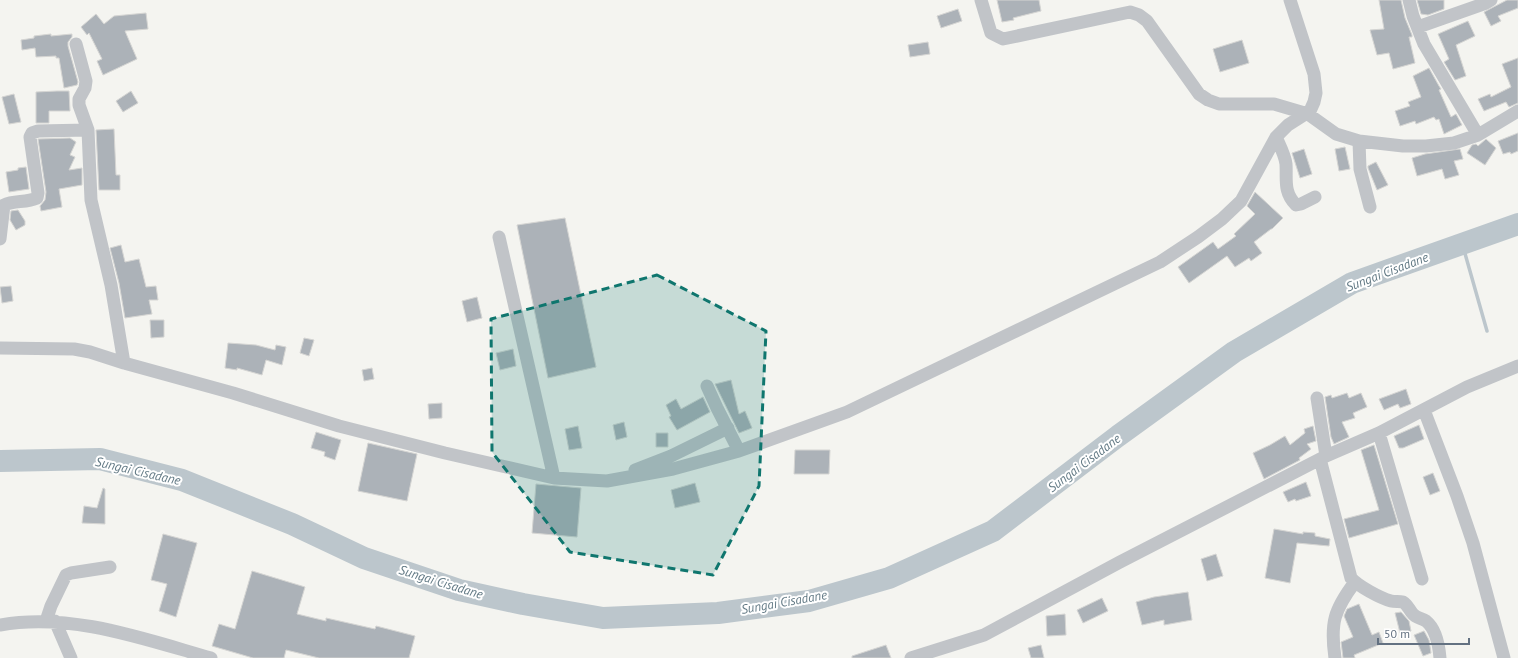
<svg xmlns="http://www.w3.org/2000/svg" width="1518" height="658" font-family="'PT Sans',sans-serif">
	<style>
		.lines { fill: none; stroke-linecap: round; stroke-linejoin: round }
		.stream { stroke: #bcc6cc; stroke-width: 3.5 }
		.river { stroke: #bcc6cc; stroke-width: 22 }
		.building { fill: #acb2b8; stroke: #d5d5d3 }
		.minor { stroke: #c1c4c8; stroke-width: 13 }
		.marked { fill: #0f766e; fill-opacity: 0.2; stroke: #0f766e; stroke-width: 3; stroke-dasharray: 8 5; stroke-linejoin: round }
		.labels { text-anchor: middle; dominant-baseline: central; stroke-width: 4; stroke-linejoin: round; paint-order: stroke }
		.water-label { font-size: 13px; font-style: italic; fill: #637a85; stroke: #fff }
	</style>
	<rect width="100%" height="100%" fill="#f4f4f0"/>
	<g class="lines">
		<!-- stream -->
		<path class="stream" d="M1462 243 1487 331"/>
		<!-- river -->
		<path class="river" d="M0 461 100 459 182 480 292 524 364 558 459 590 523 604 603 618 718 613 809 601 889 578 993 531 1118 436 1234 352 1352 283 1518 224"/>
	</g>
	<!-- building -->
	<path class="building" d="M997 0H1039L1041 11 1013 18 1014 20 1002 22Z
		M1379 0H1401L1405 18 1412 35V37H1409L1415 63 1393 69 1389 53 1377 55 1370 30 1384 29Z
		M1417 0H1444V9L1428 15 1421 14Z
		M1507 0H1518V8L1498 16 1501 21 1491 26 1484 12Z
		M958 9 962 21 941 28 937 16Z
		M146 13 148 29 125 31 137 59 103 75 97 61 102 59 89 33 87 35 81 27 96 14 104 24 114 16Z
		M1468 21 1475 36 1456 45 1466 76 1455 80 1444 62 1449 59 1438 34Z
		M51 34V36L72 34V37L68 42V46L78 82 77 85 64 88 59 58H56V56L36 57 35 48 22 50 21 40 34 38V36Z
		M1242 40 1249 63 1220 72 1213 49Z
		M928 42 930 54 910 57 908 45Z
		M1518 58V103L1509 107 1506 102 1484 111 1478 99 1490 94 1491 97 1511 87 1502 64Z
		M1429 68 1439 86 1441 89 1439 90 1451 117 1456 114 1462 125 1444 134 1439 119 1436 120 1434 117 1416 124 1415 121 1400 126 1395 111 1410 106 1408 102 1421 97 1413 76Z
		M57 91H69L70 111H49V123H36V92Z
		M131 91 138 103 123 112 116 101Z
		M14 94 21 122 9 124 2 97Z
		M114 129 116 175H120V190H99L96 130Z
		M1518 133V151L1511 154 1510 152 1503 154 1498 141Z
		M70 138 76 142 70 155 75 157 69 170 82 168V185L59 189 62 207 41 211 40 206 45 200 46 192 38 139Z
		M1486 139 1496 148 1485 165 1467 153 1472 145 1476 144 1478 146Z
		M1345 147 1350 169 1339 171 1335 149Z
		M1304 149 1312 174 1300 178 1292 153Z
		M1460 149 1463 159 1454 161 1459 175 1445 179 1442 169 1417 176 1412 158 1425 154Z
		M1376 162 1388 185 1377 190 1368 168V166Z
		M26 167 29 189 9 192 6 172 18 170V168Z
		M1255 192 1283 218 1272 229H1271L1254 242 1262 253 1251 261 1249 258 1235 267 1227 256 1189 283 1178 267 1213 242 1218 249 1236 236 1234 234 1255 214 1247 206Z
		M18 210 25 221V225L16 230 10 220 11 211Z
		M565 218 596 367 548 378 517 225Z
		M121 245 125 262 139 259 146 287 156 286 158 300H149L152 314 125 318 119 283 110 248Z
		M11 286 13 301 2 303 0 287Z
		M477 297 482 318 467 322 462 301Z
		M150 320H164V337L151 338Z
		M304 338 314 340 309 356 300 353Z
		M228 343 256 345 275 350 276 345 286 347 282 365 266 360 262 375 237 368V370L225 368Z
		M513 349 516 366 500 370 496 353Z
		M372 368 374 379 364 381 362 370Z
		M731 380 739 414 745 411 752 428 739 433 715 384Z
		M1406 389 1411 404 1400 408 1398 404 1384 410 1379 399Z
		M1347 393 1349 398 1361 393 1367 407 1353 413 1355 418 1342 422 1349 437 1334 444 1331 437 1325 397 1331 395 1332 398Z
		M703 397 710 412 677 430 669 417 671 416 666 405 676 399 681 409Z
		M442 403V418L429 419 428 404Z
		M624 422 627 437 616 440 613 425Z
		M1419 425 1424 439 1403 448H1399L1394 436Z
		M578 426 582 448 569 450 565 429Z
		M1313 426 1316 441 1307 444 1311 449 1299 458 1300 460 1264 479 1253 453 1270 445 1285 436 1290 445 1305 433 1304 429Z
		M316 432 341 440 335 460 324 456 325 452 311 448Z
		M656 433H668V447H656Z
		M368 443 417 454 407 501 358 491Z
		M1374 445 1398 524 1349 538 1344 519 1379 510 1361 450Z
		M795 450H830L829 474H794Z
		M1433 473 1440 491 1430 495 1423 477Z
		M1306 482 1311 496 1296 501 1295 499 1288 502 1283 492Z
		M695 483 700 502 675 508 671 490Z
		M536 484 581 488 577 537 532 533Z
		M103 488 105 489V524L82 523 84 506 97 508Z
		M1274 529 1303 534V532L1315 533V536L1330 539 1329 546 1297 543 1290 583 1265 578Z
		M163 534 197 543 176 617 159 611 167 584 151 580Z
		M1216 554 1223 576 1207 581 1201 559Z
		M252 571 305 587 297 614 326 621V618L375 629 376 626 415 636 409 658H319L286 650 284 658H253L212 646 219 624 235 629Z
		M1188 592 1192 620 1164 625V620L1142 625 1136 602 1154 597Z
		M1102 598 1108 611 1083 623 1077 610Z
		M1359 604 1372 635 1379 632 1383 643 1354 655 1355 658H1343L1341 642 1353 637 1344 616 1347 609Z
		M1401 612 1409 621 1411 631 1400 633 1395 613Z
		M1065 614 1066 635 1047 636 1046 616Z
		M1424 631 1429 640 1431 653 1423 656 1414 635Z
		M886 645 891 658H852V656Z
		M1041 645 1044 658H1031L1028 648Z"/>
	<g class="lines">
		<!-- minor -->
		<path class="minor" d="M981 0 991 33 1003 39 1130 12 1139 15 1147 21 1199 94 1208 100 1219 104H1274L1308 114 1336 134 1359 141 1403 146H1426L1454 143 1478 135 1518 111
			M1409 0 1413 16 1424 44 1478 135
			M1418 27 1486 3 1491 0
			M76 44 86 81 85 88 79 99V105L88 130 91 200 111 285 124 363
			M1276 137C1280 146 1285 155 1286 164 1287 179 1283 192 1296 205L1301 204 1315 197
			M1359 141 1360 169 1370 207
			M499 237 554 478
			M0 239 4 205C14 200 26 203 37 198L38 193 30 137 32 133 38 131 88 130
			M0 348 74 349 90 352 124 363 233 393 339 426 445 453 554 478 607 481 673 469 739 451 847 412 1160 262 1198 237 1222 219 1241 201 1276 137 1288 125 1310 111 1314 102 1316 93 1314 74 1290 0
			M707 386 717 408 739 451
			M1317 398 1326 456
			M1424 410 1457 496 1473 543 1504 658
			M1379 433 1422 579
			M1320 459 1351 578C1358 586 1380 598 1391 601 1395 602 1399 601 1403 602 1408 605 1409 610 1413 614 1416 618 1422 618 1426 621 1436 629 1439 646 1440 658
			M635 470 671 456 728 428
			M46 621 51 606 66 575 71 573 110 567
			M55 621 71 658
			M0 625C70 612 144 639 211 658
			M911 658 984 635 1120 562 1326 456 1379 433 1467 387 1518 366
			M1335 658C1330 623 1334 610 1355 582"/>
	</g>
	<!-- marked area -->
	<path class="marked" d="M657 275 766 331 759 486 713 575 570 552 492 452 491 319Z"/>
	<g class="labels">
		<!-- water labels -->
		<g class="water-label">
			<text transform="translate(1387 272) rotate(-21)">Sungai Cisadane</text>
			<text transform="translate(1084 463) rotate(-37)">Sungai Cisadane</text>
			<text transform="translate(138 471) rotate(13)">Sungai Cisadane</text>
			<text transform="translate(441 582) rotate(17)">Sungai Cisadane</text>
			<text transform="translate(784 602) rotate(-10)">Sungai Cisadane</text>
		</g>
	</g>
	<!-- scale -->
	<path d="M1378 638v6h91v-6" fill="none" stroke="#637181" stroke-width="2"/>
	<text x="1384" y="638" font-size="12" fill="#637181" stroke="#ffffff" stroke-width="3" paint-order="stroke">50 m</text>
</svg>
